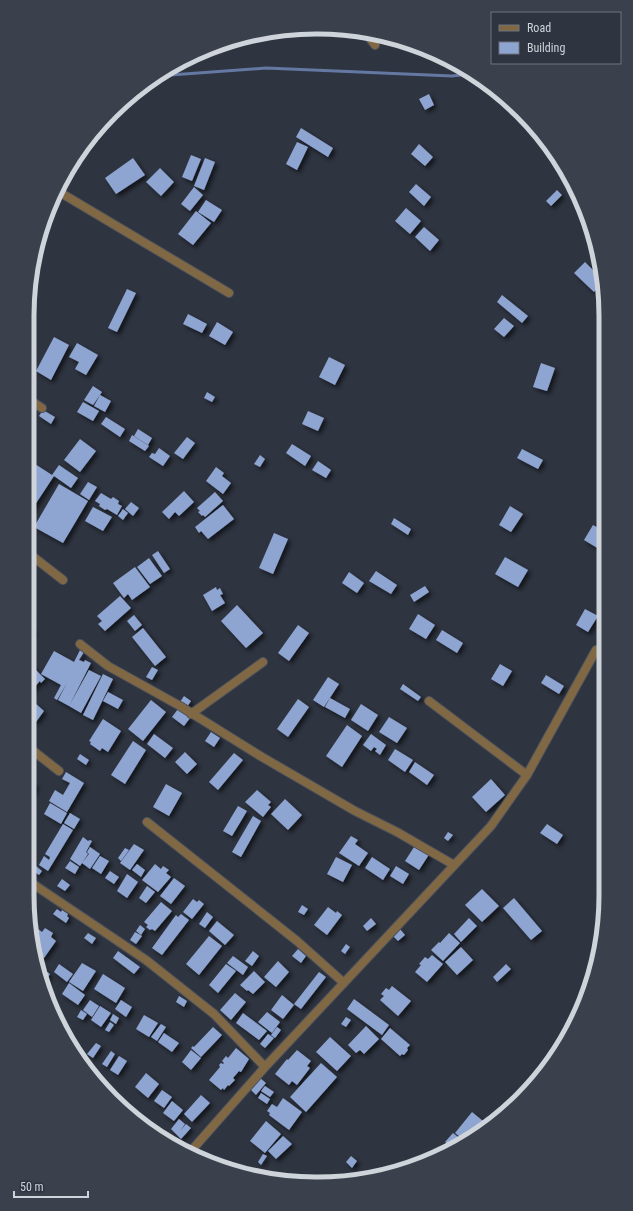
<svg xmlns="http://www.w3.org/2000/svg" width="633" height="1211" font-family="'Roboto Condensed',sans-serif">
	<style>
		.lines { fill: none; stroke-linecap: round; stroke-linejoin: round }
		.stream { stroke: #6478a2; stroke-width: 3 }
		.building { fill: #8ea4d1; filter: url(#shadow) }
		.minor-casing { stroke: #4b515c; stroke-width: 10 }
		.minor { stroke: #806845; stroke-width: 8 }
		.rim { fill: none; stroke: #cfd3da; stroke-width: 5 }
	</style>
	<defs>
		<filter id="shadow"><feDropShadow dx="3" dy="3" stdDeviation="2" flood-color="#0009"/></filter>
	</defs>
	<rect width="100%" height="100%" fill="#2e3440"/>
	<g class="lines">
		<!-- stream -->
		<path class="stream" d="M157 76 266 68 452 76 470 74"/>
	</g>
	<!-- building -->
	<path class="building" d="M429 94 434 105 425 110 419 99Z
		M301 128 333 148 328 157 296 137Z
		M97 129 98 130 87 146 85 144Z
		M297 142 308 147 297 170 286 164Z
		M419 144 433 157 425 166 411 154Z
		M191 155 201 159 192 181 182 177Z
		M133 158 145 175 116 194 105 178Z
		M205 158 215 162 204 190 194 186Z
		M160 168 174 182 161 196 146 182Z
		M416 184 431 197 424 206 409 192Z
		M194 187 203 195 190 211 181 204Z
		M557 190 562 195 551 206 546 201Z
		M206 200 222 210 214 222 198 212Z
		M406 208 421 221 410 234 395 221Z
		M196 211 211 223 193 245 178 234Z
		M424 227 439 240 430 251 415 237Z
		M585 262 603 280V282L594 292 574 273Z
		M127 289 136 293 117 332 108 328Z
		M502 295 528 316 522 323 497 302Z
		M188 314 207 324 202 333 183 324Z
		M504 318 514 326 504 337 494 329Z
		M217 322 233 332 225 345 209 336Z
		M54 337 69 345 51 380 36 371Z
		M77 343 98 355 86 375 75 369 79 362 69 357Z
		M329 357 345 365 335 385 319 377Z
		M541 363 555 368 547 391 533 387Z
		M93 386 102 392 93 405 84 400Z
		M207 392 215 397 212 402 204 398Z
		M100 395 111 401 105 412 94 406Z
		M83 402 99 411 93 421 77 412Z
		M43 410 55 417 51 424 39 416Z
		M308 411 324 418 318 431 302 424Z
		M106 417 125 429 120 437 101 424Z
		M138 429 152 438 148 445 134 436Z
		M132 435 149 446 145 451 129 441Z
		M187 437 195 443 183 459 174 453Z
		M80 439 96 451 80 472 64 460Z
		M292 444 311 456 305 466 286 453Z
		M159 448 170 456 163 466 149 457 152 453 155 454Z
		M522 449 543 460 538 469 517 458Z
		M260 455 265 459 260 467 254 464Z
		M318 461 331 470 326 478 312 470Z
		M35 464 52 475 59 465 78 478 71 488 54 476 27 517V475Z
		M216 467 224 473 222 476 231 483 223 494 206 481Z
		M88 482 97 487 89 500 80 494Z
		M59 484 88 501 63 543 34 527Z
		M184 491 194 502 179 516 175 512 169 519 162 512Z
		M215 492 223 501 205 517 203 515 202 516 198 512 200 511 197 508Z
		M101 493 111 499 113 497 119 501 118 504 122 506 117 515 107 509 105 510 99 506 100 504 95 501Z
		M131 502 139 508 133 516 125 509Z
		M223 505 234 519 208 539 201 531 199 533 195 527Z
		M510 506 523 514 511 532 499 525Z
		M93 507 112 517 103 531 85 521Z
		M123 509 128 513 123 520 118 516Z
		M394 518 411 529 408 535 391 524Z
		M593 525 604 531V552L584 540Z
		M274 533 288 539 273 574 259 568Z
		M158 551 170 569 164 573 152 555Z
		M505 557 528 570 518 587 495 574Z
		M149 558 162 576 150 584 137 567Z
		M135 567 150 587 132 600 128 594 124 598 113 583Z
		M376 571 397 585 391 594 369 581Z
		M349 572 364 583 357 593 342 583Z
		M425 586 429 592 414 602 410 595Z
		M216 587 217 590 220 588 223 594 220 595 225 603 212 611 203 595Z
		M120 596 131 608 105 631 98 624 102 621 97 616Z
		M237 605 263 633 246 648 221 621Z
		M585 609 598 616 588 632 576 625Z
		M418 614 435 625 426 639 409 629Z
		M134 615 142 625 135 631 127 621Z
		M298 625 309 633 289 661 278 653Z
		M27 627 34 631 27 643Z
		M143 628 166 657 155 666 132 637Z
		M442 630 463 643 457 653 436 640Z
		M80 650 84 652 79 660 84 662 85 660 91 663 69 706 58 700 67 683 57 700 54 698 61 685 41 674 54 651 74 662Z
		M500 664 512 671 503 686 491 679Z
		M31 665 45 679 41 683 40 681 29 693 27 691V669Z
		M152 667 158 670 152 680 146 677Z
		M89 670 101 676 81 713 69 706Z
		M103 674 113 679 93 720 83 715Z
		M546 675 564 686 559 694 541 683Z
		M328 677 339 684 324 707 313 700Z
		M403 684 421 697 418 701 400 689Z
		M108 692 123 700 118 709 103 701Z
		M184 696 191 701 187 707 180 702Z
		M330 698 350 709 345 718 325 707Z
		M298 699 309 707 288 737 277 729Z
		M151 700 166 712 143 741 128 729Z
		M35 703 44 711 36 722 29 717H27V713Z
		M361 704 378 715 368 731 351 720Z
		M178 709 190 718 184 726 172 717Z
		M389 717 407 728 397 743 379 732Z
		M103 719 121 731 108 752 102 748 100 751 90 744 91 742 89 741Z
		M347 725 362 736 342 767 326 756Z
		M211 732 220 738 214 747 205 741Z
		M154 734 173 748 165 758 147 744Z
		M371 734 386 745 380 755 375 751 377 749 374 747 371 751 363 745Z
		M133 741 146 750 125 784 111 775Z
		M395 749 413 760 405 772 388 760Z
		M185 752 197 764 187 774 175 762Z
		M234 753 243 760 218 790 209 782Z
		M80 754 89 760 86 765 77 759Z
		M415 762 434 775 427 785 409 772Z
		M66 772 84 783 67 812 49 801 55 790 63 795 70 783 62 779Z
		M491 779 505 795 486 812 472 797Z
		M27 780 36 785 27 803Z
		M166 784 182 793 169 816 153 807Z
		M257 790 271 802 268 805 271 807 263 817 245 802Z
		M285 799 302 815 288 830 271 814Z
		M50 803 67 813 61 824 44 814Z
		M238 806 247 811 232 836 223 831Z
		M70 813 80 819 74 829 64 823Z
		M253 816 261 821 241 857 232 852Z
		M63 824 73 830 48 871 39 865 44 856 49 860 50 857 45 854Z
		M547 824 563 835 557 844 540 833Z
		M448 832 453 835 448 841 444 838Z
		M351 836 358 840 355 844 368 853 359 866 339 853Z
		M83 837 88 841 90 840 92 841 86 852 88 854 80 866 70 859Z
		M134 844 144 850 130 870 120 863Z
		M416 844 430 853 419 870 405 861Z
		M90 847 100 854 90 869 82 863 89 854 87 852Z
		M125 848 129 850 121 861 118 858Z
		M100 856 109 861 101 874 92 868Z
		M336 857 352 865 343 882 327 874Z
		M372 857 390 869 383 880 365 868Z
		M70 861 79 867 75 874 65 868Z
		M137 864 145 870 141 877 132 870Z
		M155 864 161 869 163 866 169 870 166 873 171 877 158 892 142 880Z
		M36 866 42 871 39 875 33 871Z
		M396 866 409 874 403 884 390 876Z
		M110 871 119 877 114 884 105 878Z
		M127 874 138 882 127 898 117 891Z
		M174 878 185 886 171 904 160 896Z
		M62 879 70 885 65 891 57 886Z
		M147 886 155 892 146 903 139 898Z
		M482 889 499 906 482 922 465 905Z
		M514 898 542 931 531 940 503 908Z
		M193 899 197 902 199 900 204 904 192 919 183 912Z
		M161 902 172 911 155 931 152 929 150 930 146 927 148 925 144 922Z
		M302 905 308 909 304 915 298 912Z
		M328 907 336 913 337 911 342 915 327 935 314 925Z
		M57 909 61 912 62 910 68 914 67 916 69 918 66 923 53 914Z
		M207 912 213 917 205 928 199 924Z
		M181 914 189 920 162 955 152 948 176 915 178 917Z
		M371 918 376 924 367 931 363 926Z
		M469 918 477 926 461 942 454 934Z
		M217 921 234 935 225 945 209 931Z
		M140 925 145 929 141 935 136 931Z
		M45 928 53 933 51 937 56 941 44 958 41 956 40 958 37 956 34 935 38 929 42 932Z
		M400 929 405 935 398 941 393 936Z
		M135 932 142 936 136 944 130 940Z
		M88 933 96 938 92 944 84 938Z
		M449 933 460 943 443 961 431 950 439 942 440 943Z
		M209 936 222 946 199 975 186 964Z
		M346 944 350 947 345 954 341 951Z
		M461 947 473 960 457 975 445 962Z
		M298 949 306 956 301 963 292 956Z
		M118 951 140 967 134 974 113 958Z
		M253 951 259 956 252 966 245 961Z
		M432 955 443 964 427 982 415 972 421 965 419 964 425 957 428 959Z
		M233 956 248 967 243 975 227 963Z
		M278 961 289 972 276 987 264 977Z
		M82 963 96 971 83 991 69 982Z
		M59 964 73 974 67 982 54 972Z
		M226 964 236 971 218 993 209 985Z
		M506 964 511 969 497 982 493 977Z
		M39 966 50 974 42 986 41 980Z
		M254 971 265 982 253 994 248 990 247 991 240 985Z
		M319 972 326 977 301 1009 294 1004Z
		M103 974 125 988 116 1003 94 989Z
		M69 983 85 995 78 1005 62 994Z
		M392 986 411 1001 398 1016 380 1000 384 996 381 994 386 988 389 990Z
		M235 993 246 1002 231 1020 220 1010Z
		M282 995 294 1005 283 1019 271 1010Z
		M179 996 187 1001 184 1007 176 1002Z
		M354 999 389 1025 382 1035 347 1009Z
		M90 1000 99 1006 92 1017 83 1010Z
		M121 1000 132 1007 126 1017 115 1009Z
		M100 1006 111 1013 101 1027 91 1020Z
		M81 1010 87 1014 83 1020 77 1017Z
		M267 1012 280 1022 272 1033 258 1022Z
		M243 1013 267 1031 259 1040 236 1023Z
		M113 1014 119 1018 116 1024 110 1020Z
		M144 1015 158 1023 149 1037 136 1029Z
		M346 1017 351 1020 346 1027 341 1024Z
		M110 1022 114 1025 109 1032 105 1030Z
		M161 1024 166 1027 157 1041 151 1037Z
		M366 1026 379 1039 364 1054 360 1050 356 1053 348 1045Z
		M213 1027 222 1035 201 1057 191 1048 193 1046 194 1047Z
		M277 1027 281 1030 275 1038 271 1035Z
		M390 1028 410 1045 407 1048 408 1050 404 1055 402 1054 400 1056 381 1039Z
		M164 1033 179 1043 172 1052 158 1042Z
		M268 1034 274 1038 265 1048 260 1044Z
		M330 1037 351 1056 337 1071 316 1052Z
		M96 1043 101 1046 93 1058 87 1054Z
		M236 1048 249 1059 241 1072 239 1071 233 1078 235 1080 229 1086 228 1085 224 1090 223 1088 221 1090 209 1080 220 1067 219 1065 221 1063 223 1064 224 1063 222 1061 226 1056 228 1058Z
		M191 1050 201 1058 191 1070 182 1062Z
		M297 1050 311 1061 307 1066 310 1068 297 1085 292 1081 289 1085 275 1074 287 1059 288 1060Z
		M111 1051 115 1054 107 1067 102 1064Z
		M119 1056 127 1061 118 1075 110 1070Z
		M321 1063 337 1077 306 1112 290 1097Z
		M146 1073 159 1084 148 1098 135 1087Z
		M260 1078 266 1083 256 1095 250 1089Z
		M265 1086 274 1092 270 1097 261 1091Z
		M162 1090 172 1097 164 1108 154 1101Z
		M261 1093 270 1099 267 1104 258 1098Z
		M201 1095 210 1103 192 1122 184 1114Z
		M283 1098 302 1112 289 1130 269 1115 270 1113 267 1111 272 1104 277 1107Z
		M172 1101 183 1110 174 1121 163 1113Z
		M472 1112 483 1121 472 1135 464 1140 455 1133Z
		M179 1119 185 1124 180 1131 186 1124 191 1128 181 1139 171 1129Z
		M266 1121 281 1134 265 1153 250 1141Z
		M453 1133 463 1141 453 1148 445 1142Z
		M283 1136 292 1144 276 1159 268 1151Z
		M263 1154 267 1156 261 1165 258 1162Z
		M351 1156 357 1161 352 1168 346 1162Z
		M230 1161 240 1169 237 1172 225 1167Z"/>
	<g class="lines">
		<!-- minor casing -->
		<g class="minor-casing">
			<path id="minor" d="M365 32 375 45
				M56 190 229 293
				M28 399 42 408
				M27 552 63 580
				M80 644 108 666 180 706 262 757 355 811 397 832 454 865
				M429 701 527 775
				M191 714 263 662
				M27 746 59 771
				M147 822 297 941 344 983
				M27 880 146 960 214 1014 265 1067
				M191 1151 265 1067 491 826 527 775 596 650"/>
		</g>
		<!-- minor -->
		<use href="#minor" class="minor"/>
	</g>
	<!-- crop -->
	<path d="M0 0H633V1211H0ZM316 34H317A282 282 0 0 1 599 316V895A282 282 0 0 1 317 1177H316A282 282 0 0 1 34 895V316A282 282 0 0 1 316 34Z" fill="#3b414c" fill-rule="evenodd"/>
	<path class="rim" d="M316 34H317A282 282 0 0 1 599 316V895A282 282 0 0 1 317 1177H316A282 282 0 0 1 34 895V316A282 282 0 0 1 316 34Z"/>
	<!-- legend -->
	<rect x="491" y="12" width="130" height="52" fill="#2e3440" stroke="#6e747e"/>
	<rect x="499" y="25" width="20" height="6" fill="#806845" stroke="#6e747e"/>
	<text x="527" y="32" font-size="12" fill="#cfd3da">Road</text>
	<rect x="499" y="42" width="20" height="12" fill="#8ea4d1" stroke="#6e747e"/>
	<text x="527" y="52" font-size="12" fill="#cfd3da">Building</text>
	<!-- scale -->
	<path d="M14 1191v6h74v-6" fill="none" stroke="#cfd3da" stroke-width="2"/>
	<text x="20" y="1191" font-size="12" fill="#cfd3da" stroke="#2e3440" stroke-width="3" paint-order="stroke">50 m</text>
</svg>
